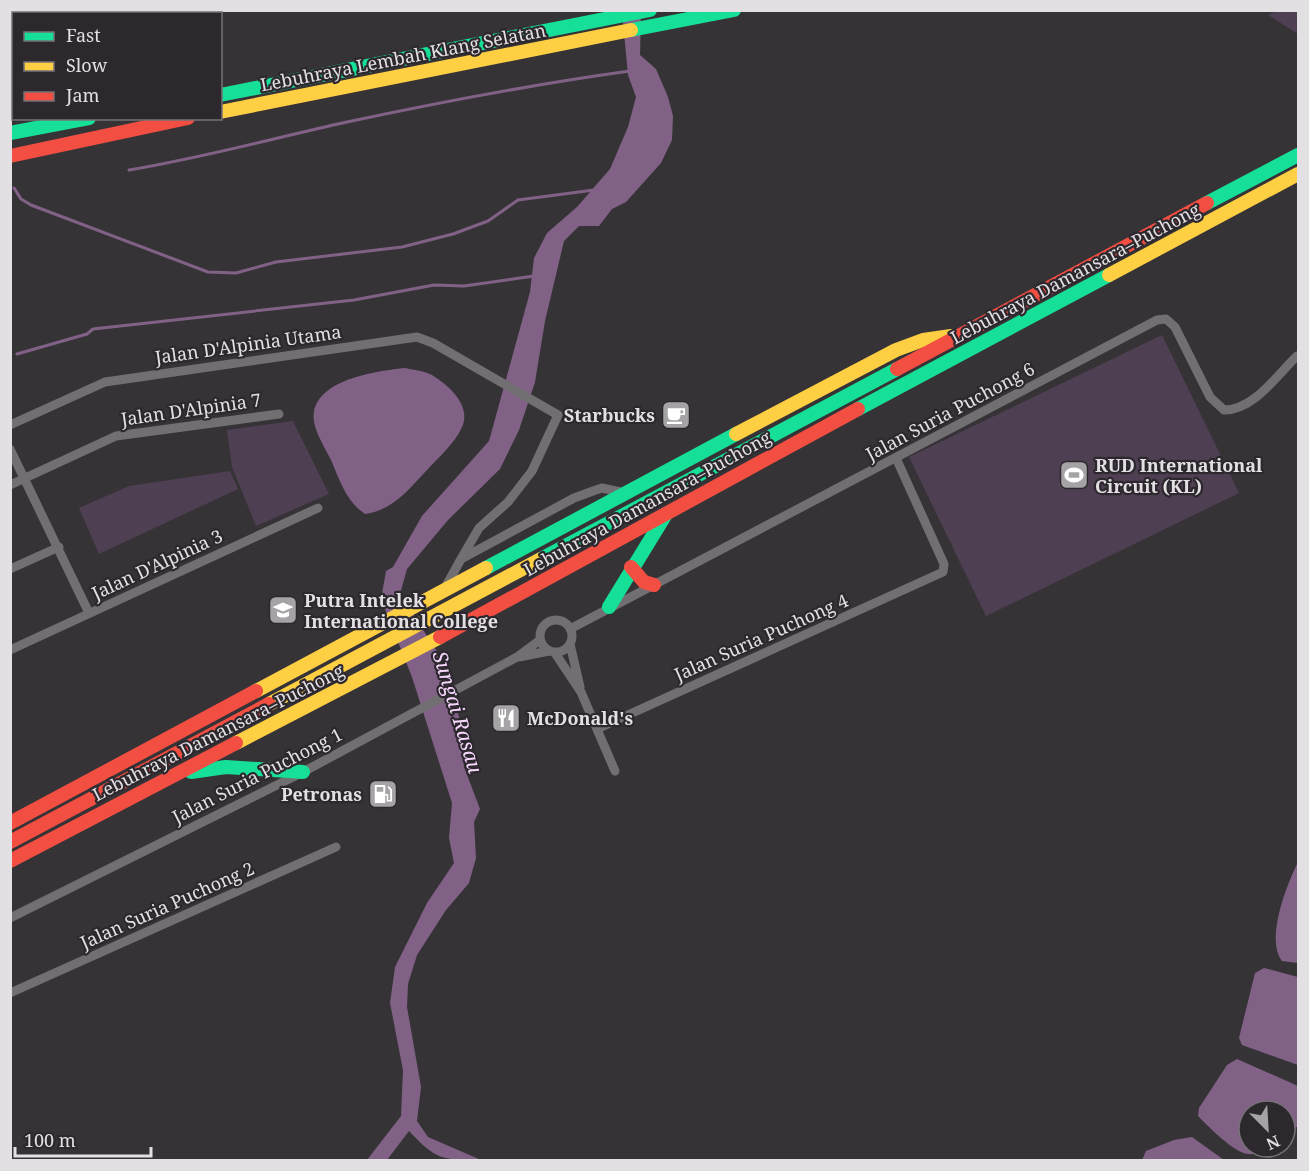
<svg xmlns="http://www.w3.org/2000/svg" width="1309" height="1171" font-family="'Noto Serif',serif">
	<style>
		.green { fill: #4f3f53 }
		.water { fill: #816286 }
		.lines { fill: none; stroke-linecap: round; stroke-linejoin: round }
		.stream { stroke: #816286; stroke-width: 3 }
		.street { stroke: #726f72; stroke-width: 9 }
		.fast { stroke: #16e098; stroke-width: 14 }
		.slow { stroke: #ffcf43; stroke-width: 14 }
		.jam { stroke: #f24e42; stroke-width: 14 }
		.labels { text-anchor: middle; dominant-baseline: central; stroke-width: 4.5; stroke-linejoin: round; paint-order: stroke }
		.street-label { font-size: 18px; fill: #e3e0e4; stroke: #2d282e }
		.poi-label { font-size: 18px; font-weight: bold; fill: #e3e0e4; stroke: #2d282e; text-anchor: start }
		.water-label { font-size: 20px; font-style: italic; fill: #f6d7fc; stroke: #2d282e }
	</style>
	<rect width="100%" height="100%" fill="#363337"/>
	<!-- green -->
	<path class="green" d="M1279 10 1298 11V34L1268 15Z
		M1162 335 1239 493 986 616 909 457Z
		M293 421 329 494 256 526 232 467 227 430Z
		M230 471 238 489 99 554 79 508 129 486Z"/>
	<!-- water -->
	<path class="water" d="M622 11H641L640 55 656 69 668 97 673 116 672 140 661 163 626 202 612 209 599 226H579L564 241 545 321 535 382 519 430 500 469 448 520 407 569 400 594 438 653 459 717 464 767 480 809 474 822 476 858 469 883 446 910 417 955 408 984 407 1007 421 1087 417 1121 428 1137 481 1160C442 1160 436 1160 409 1131L387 1160H367L401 1116 403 1070 390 1003 395 967 427 903 454 863 449 838 452 803 412 677 381 599 386 571 393 567 422 516 489 441 530 292 534 258 547 233 577 207 610 169 628 127 636 97 628 75Z
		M405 368C413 370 425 371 432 375 448 385 472 405 462 427 455 443 439 457 427 470 408 490 393 510 365 514 346 501 340 481 331 460 325 447 311 427 314 412 320 378 379 371 405 368Z
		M1298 862V963L1282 961C1265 939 1287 884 1298 862Z
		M1264 968 1298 977V1065L1242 1045 1239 1038 1255 973Z
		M1237 1059 1298 1086V1126L1285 1135V1111H1249V1147H1266C1260 1150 1255 1155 1248 1154 1234 1153 1208 1126 1198 1116L1199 1108 1227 1065Z
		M1192 1137 1224 1160H1142L1146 1151 1174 1140Z"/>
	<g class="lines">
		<!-- stream -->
		<path class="stream" d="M129 170C202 158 274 138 347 122 441 102 535 84 630 71
			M14 188 21 199 31 205 208 272 236 273 276 262 402 247 453 234 488 221 518 200 594 190
			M17 354 87 334 93 329 354 300 434 285 464 286 534 276"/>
		<!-- street -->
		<path class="street" d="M10 425 105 382 417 337 433 343 558 415 532 471 508 502 479 528 461 559
			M10 449 89 613
			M10 485 116 436 279 414
			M10 569 59 547
			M445 588 461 559 574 498 593 491 602 488 625 493
			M540 636a16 16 0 1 1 32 0a16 16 0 1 1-32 0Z
			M570 629 1157 320 1166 319 1175 327 1210 397 1224 410C1254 410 1277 375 1297 356
			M570 644 580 687
			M10 650 318 508
			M555 653 581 692 615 771
			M519 657 549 651
			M597 729 943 572 944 564 896 458
			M10 918 303 772 517 657 540 640
			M10 993 336 847"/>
		<!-- fast -->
		<path class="fast" d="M631 30 734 10
			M220 95 650 10
			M10 133 89 118
			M1207 203 1298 155
			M858 409 1109 275
			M541 559 897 369
			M486 568 736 434
			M609 607 666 514
			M191 772 226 767 303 772"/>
		<!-- slow -->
		<path class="slow" d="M220 112 631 30
			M1109 275 1298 174
			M736 434 896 350 923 340 951 336
			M256 691 486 568
			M269 704 541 559
			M236 743 440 637"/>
		<!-- jam -->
		<path class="jam" d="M10 156 188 118
			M897 369 1207 203
			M631 567 644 582 654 585
			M440 637 858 409
			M10 823 256 691
			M10 842 269 704
			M10 861 236 743"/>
	</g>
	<!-- icons -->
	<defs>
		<g id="cafe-square" transform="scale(1.5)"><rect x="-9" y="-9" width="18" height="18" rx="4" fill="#a6a3a7" stroke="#2d282e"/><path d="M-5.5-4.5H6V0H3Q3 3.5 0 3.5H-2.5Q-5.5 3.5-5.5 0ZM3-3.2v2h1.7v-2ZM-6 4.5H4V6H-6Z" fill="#fff"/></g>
		<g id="stadium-square" transform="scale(1.5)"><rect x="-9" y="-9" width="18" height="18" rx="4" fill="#a6a3a7" stroke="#2d282e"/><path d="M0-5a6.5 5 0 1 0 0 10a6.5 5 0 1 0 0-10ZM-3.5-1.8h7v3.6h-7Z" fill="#fff"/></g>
		<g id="university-square" transform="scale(1.5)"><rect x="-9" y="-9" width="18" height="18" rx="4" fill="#a6a3a7" stroke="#2d282e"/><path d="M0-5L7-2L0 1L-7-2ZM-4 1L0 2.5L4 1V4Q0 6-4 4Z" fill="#fff"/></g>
		<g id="restaurant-square" transform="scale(1.5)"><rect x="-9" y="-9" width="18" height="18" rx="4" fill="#a6a3a7" stroke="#2d282e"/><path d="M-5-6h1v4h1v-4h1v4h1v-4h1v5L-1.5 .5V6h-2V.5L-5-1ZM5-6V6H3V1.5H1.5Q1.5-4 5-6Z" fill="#fff"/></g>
		<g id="fuel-square" transform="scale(1.5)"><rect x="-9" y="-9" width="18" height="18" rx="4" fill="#a6a3a7" stroke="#2d282e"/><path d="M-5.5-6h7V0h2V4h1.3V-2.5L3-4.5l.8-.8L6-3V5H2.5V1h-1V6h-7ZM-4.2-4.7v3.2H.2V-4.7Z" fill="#fff"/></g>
	</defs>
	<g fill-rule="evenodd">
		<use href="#cafe-square" x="676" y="415"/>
		<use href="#stadium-square" x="1074" y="475"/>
		<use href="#university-square" x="283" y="610"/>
		<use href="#restaurant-square" x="506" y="718"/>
		<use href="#fuel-square" x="383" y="794"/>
	</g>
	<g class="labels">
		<!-- street labels -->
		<g class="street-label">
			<text transform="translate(403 57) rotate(-11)">Lebuhraya Lembah Klang Selatan</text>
			<text transform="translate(1075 273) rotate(-28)">Lebuhraya Damansara–Puchong</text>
			<text transform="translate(248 344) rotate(-8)">Jalan D'Alpinia Utama</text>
			<text transform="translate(191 409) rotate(-8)">Jalan D'Alpinia 7</text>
			<text transform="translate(950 411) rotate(-28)">Jalan Suria Puchong 6</text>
			<text transform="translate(647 503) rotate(-29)">Lebuhraya Damansara–Puchong</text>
			<text transform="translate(157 564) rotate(-25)">Jalan D'Alpinia 3</text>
			<text transform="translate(761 637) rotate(-24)">Jalan Suria Puchong 4</text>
			<text transform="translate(218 732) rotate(-27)">Lebuhraya Damansara–Puchong</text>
			<text transform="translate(257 775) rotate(-27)">Jalan Suria Puchong 1</text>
			<text transform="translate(167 905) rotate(-24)">Jalan Suria Puchong 2</text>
		</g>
		<!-- poi labels -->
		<g class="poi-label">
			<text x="655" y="415" text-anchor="end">Starbucks</text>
			<text x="1095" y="465">RUD International<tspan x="1095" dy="21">Circuit (KL)</tspan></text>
			<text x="304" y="600">Putra Intelek<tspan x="304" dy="21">International College</tspan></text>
			<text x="527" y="718">McDonald's</text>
			<text x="362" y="794" text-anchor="end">Petronas</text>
		</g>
		<!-- water labels -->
		<g class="water-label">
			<text transform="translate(458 712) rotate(73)">Sungai Rasau</text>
		</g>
	</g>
	<!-- border -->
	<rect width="1309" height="1171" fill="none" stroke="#e3e0e4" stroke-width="24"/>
	<!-- legend -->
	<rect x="12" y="12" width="210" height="108" fill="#2d282e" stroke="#767277" stroke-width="1.5"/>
	<rect x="24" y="32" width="30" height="9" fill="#16e098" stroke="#767277" stroke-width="1.5"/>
	<text x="66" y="42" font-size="18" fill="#e3e0e4">Fast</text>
	<rect x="24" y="62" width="30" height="9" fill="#ffcf43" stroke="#767277" stroke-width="1.5"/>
	<text x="66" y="72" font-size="18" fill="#e3e0e4">Slow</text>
	<rect x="24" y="92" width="30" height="9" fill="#f24e42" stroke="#767277" stroke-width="1.5"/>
	<text x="66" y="102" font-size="18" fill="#e3e0e4">Jam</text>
	<!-- north arrow -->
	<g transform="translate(1267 1129) rotate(156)"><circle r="28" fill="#2d282e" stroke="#767277" stroke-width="1.5"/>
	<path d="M0-4.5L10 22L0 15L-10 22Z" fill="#a6a3a7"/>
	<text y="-9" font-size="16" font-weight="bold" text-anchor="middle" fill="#e3e0e4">N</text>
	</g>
	<!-- scale -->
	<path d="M15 1147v9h136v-9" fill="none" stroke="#e3e0e4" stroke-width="3"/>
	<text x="24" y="1147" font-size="18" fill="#e3e0e4" stroke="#2d282e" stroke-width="4.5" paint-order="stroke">100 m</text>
</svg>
